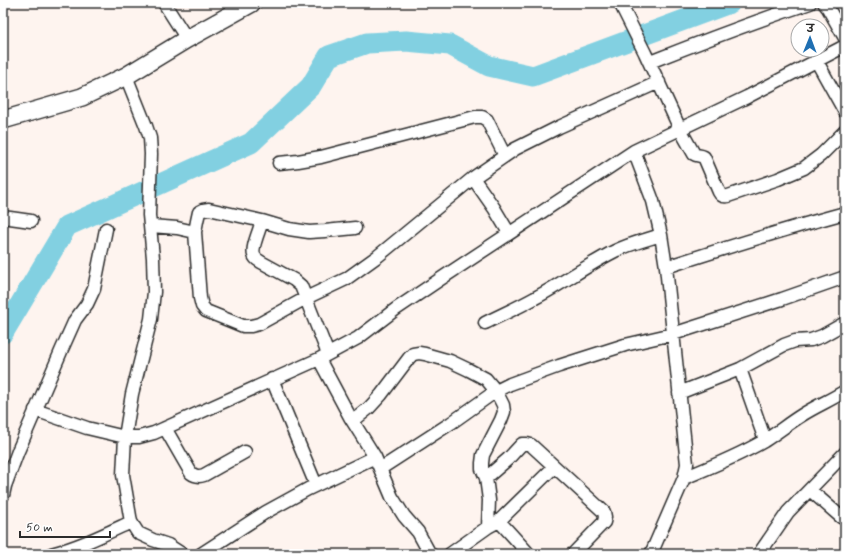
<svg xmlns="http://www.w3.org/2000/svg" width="848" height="557" font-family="Mynerve,'Playpen Sans Deva',sans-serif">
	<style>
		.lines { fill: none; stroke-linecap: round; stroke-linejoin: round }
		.river { stroke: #82d0e1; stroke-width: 21 }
		.street-casing { stroke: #2b2b2b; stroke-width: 15 }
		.secondary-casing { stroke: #2b2b2b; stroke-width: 20 }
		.street { stroke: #fff; stroke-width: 12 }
		.secondary { stroke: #fff; stroke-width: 17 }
	</style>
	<rect width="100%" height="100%" fill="#fef4ef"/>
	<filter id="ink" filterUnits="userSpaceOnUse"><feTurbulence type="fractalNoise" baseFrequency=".025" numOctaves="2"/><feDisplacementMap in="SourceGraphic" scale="8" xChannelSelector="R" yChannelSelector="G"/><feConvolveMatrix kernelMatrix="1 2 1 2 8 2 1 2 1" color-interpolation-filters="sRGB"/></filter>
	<g filter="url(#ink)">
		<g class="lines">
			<!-- river -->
			<path class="river" d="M3 333 67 226 251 143 311 86 329 56 367 43 406 41 450 45 489 66 533 76 730 3"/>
			<!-- street casing -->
			<g class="street-casing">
				<path id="street" d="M164 3 187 39
					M620 3 645 53 680 129 634 151 653 201 661 235 666 267 687 464 684 478 651 554
					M824 3 828 8 845 38
					M845 46 747 97 680 129 694 154C697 156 700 155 704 157L719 192C721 196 723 197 728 196L778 179 804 168 821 155 845 131
					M816 60 845 112
					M650 62C703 41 756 21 810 3
					M126 76 146 126 150 138 151 154 149 215 153 258 154 292 151 319 132 394 125 437 123 475 131 522 138 533 153 540 168 545 182 554
					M279 163 298 161 321 157 475 117H482L487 120 505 156
					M473 178 494 208 509 233
					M3 217 31 221
					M262 221C260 229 251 248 254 255 255 259 258 260 261 262L294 280 301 286 328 354
					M151 226 177 228 195 232
					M355 228 325 231 309 232 289 229 262 221 209 209 203 210 199 212 197 221 195 232 200 298 202 306 206 311 243 326H251L259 324 306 298 346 279 378 256 473 178 515 149 559 127 659 82
					M666 267C725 248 785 229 845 213
					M485 323C501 315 519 307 535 298 562 284 587 265 615 251 629 244 645 240 661 235
					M319 359 350 417 375 457 392 497 404 516 418 532 430 554
					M740 369 765 440
					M272 379 316 485
					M679 393 740 369 784 345 795 341 811 340 822 336 845 323
					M35 410 87 428 125 437H139L154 433 319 359 358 338 396 309 445 276 634 151
					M353 421 369 408 381 395 409 358 413 354 419 353 425 354 450 361 469 370 486 379 496 391 503 405 504 412 501 420 483 455 482 463V469L486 478 489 500 488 527
					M165 428 191 473C195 476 198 477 204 475L245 452
					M380 469 451 423 496 391 510 384 559 366 625 345 673 334 782 299 845 277
					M486 478 508 459 520 446 522 444H527L531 445 604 512 605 517 604 522 573 554
					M684 478C711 467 738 456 764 441 777 433 789 423 802 415 816 406 831 400 845 391
					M810 490 841 517 845 519
					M3 495 5 486 18 451 62 349 75 320 87 304 94 289 106 229
					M499 521 529 554
					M51 554C79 547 105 534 131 522
					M201 554 266 512 308 489 375 457
					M450 554 488 527 499 521 554 467
					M759 554 788 512 845 453"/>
			</g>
			<!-- secondary casing -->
			<g class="secondary-casing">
				<path id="secondary" d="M3 120 82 97 126 76 187 39 252 3"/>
			</g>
			<!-- street -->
			<use href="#street" class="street"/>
			<!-- secondary -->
			<use href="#secondary" class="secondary"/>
		</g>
	</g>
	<!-- margin -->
	<rect width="848" height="557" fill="none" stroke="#fff" stroke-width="16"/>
	<rect x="8" y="8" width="832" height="541" fill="none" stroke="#2b2b2b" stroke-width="1.5" filter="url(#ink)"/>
	<!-- north arrow -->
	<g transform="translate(810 38) rotate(1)"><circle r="19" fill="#ffffff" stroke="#aaaaaa"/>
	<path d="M0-3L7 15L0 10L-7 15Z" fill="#1f6fb2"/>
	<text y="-6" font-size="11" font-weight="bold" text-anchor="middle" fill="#2b2b2b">उ</text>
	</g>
	<!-- scale -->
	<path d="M20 531v6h90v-6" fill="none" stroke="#2b2b2b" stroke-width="2"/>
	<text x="26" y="531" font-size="12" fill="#2b2b2b" stroke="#ffffff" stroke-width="3" paint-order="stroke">50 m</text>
</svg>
